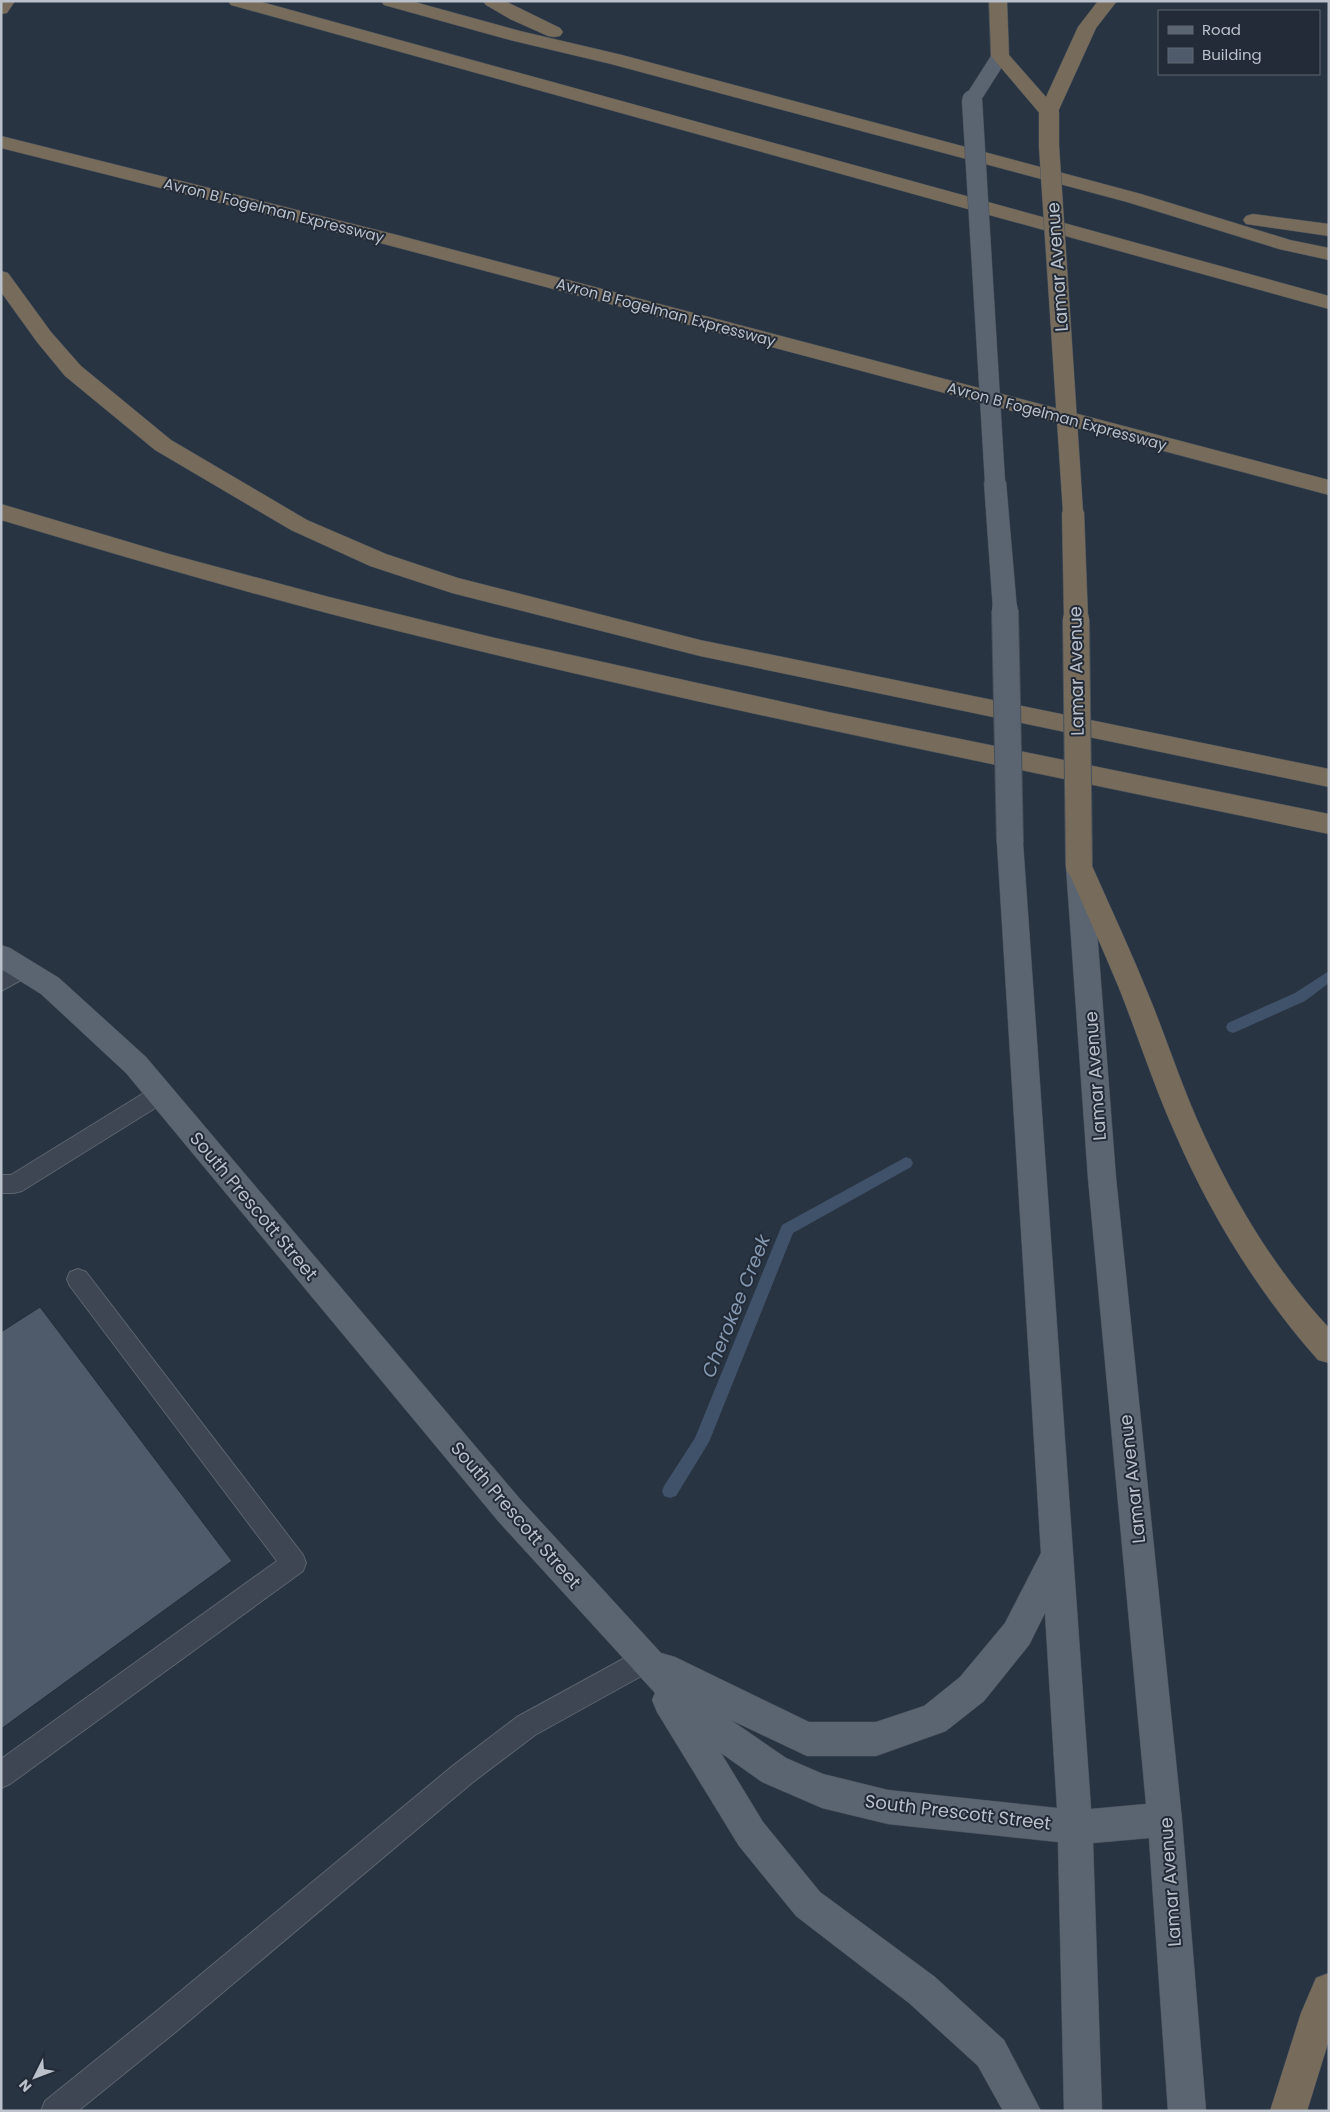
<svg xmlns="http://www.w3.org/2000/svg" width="1330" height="2112" font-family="Poppins,sans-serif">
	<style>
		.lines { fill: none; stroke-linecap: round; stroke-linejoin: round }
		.stream { fill: #40526a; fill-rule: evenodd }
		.building { fill: #4f5b6a; stroke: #242d39 }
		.lane-casing { stroke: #5b646f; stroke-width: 2 }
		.primary-casing { stroke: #474f5b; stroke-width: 1 }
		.highway-casing { stroke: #48515c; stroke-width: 1 }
		.lane { fill: #3d4652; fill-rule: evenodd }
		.primary { fill: #5b6571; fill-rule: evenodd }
		.highway { fill: #776c5b; fill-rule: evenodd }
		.primary-bridge-far1-casing { stroke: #474f5b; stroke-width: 21; stroke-linecap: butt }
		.primary-bridge-casing { stroke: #474f5b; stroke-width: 28; stroke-linecap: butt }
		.highway-bridge-far1-casing { stroke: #48515c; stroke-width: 21; stroke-linecap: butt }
		.highway-bridge-casing { stroke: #48515c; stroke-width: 28; stroke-linecap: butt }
		.primary-bridge-far1 { stroke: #5b6571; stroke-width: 20 }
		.primary-bridge { stroke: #5b6571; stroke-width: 26 }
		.highway-bridge-far1 { stroke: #776c5b; stroke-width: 20 }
		.highway-bridge { stroke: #776c5b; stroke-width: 26 }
		.labels { text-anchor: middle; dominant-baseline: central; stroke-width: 4; stroke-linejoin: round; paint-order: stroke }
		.far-street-label { font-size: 15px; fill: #bac1cb; stroke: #222b37 }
		.street-label { font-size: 18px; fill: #bac1cb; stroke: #222b37 }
		.water-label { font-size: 19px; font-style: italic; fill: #8498b1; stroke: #222b37 }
	</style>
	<rect width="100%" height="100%" fill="#293442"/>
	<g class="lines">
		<!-- stream -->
		<path class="stream" d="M1329 971V983L1305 1001 1238 1031 1233 1033 1228 1031 1226 1027 1228 1023 1295 993Z
			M906 1157 911 1159 913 1163 911 1167 793 1233 709 1442 676 1496 670 1498 664 1496 662 1491 664 1486 695 1438 782 1225Z"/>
	</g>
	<!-- building -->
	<path class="building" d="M40 1307 232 1561 1 1729V1332Z"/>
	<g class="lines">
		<!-- lane casing -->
		<g class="lane-casing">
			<path id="lane" d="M23 961 30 963 33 969 30 975 1 991V972Z
				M160 1085 168 1088 171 1094 168 1100 22 1191 14 1193H1V1175H11L152 1088Z
				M78 1269 86 1272 303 1555 306 1563 303 1571 10 1784 1 1788V1759L277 1561 70 1286 67 1279 70 1272Z
				M645 1647 654 1651 658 1660 654 1669 535 1735 473 1782 178 2030 78 2111H41L45 2101 158 2010 455 1764 517 1717Z"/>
		</g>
		<!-- primary casing -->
		<g class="primary-casing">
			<path id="primary" d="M1000 50 1007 52 1009 56 981 100 979 104 972 106 965 104 963 100 991 56 993 52Z
				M995 475 1003 477 1006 482 1017 610 1013 616 1005 618 997 616 993 610 984 482 987 477Z
				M1010 833 1019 836 1023 843 1091 1809 1146 1804 1088 1178 1066 866 1070 859 1079 856 1088 859 1092 866 1116 1178 1182 1820 1206 2111H1168L1149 1838 1093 1843 1102 2111H1064L1058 1842 888 1824 822 1808 762 1782 721 1753 763 1822 820 1892 935 1977 1004 2040 1041 2111H1003L978 2066 909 2003 796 1916 739 1846 657 1712 652 1700 655 1693 498 1521 126 1073 41 994 1 969V945L10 948 59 978 146 1057 520 1499 661 1653 675 1657 809 1722H876L924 1706 960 1677 1005 1623 1041 1553 997 843 1001 836ZM1045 1613 1057 1808 888 1790 823 1774 786 1758 731 1720 807 1756H876L946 1731 984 1701 1029 1645Z"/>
		</g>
		<!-- highway casing -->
		<g class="highway-casing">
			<path id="highway" d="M1 1H15L7 13 1 14Z
				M228 1H258L1329 296V309L231 5Z
				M381 1H411L520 31 622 55 1141 194 1290 240 1329 248V260L1279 249 1127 202 611 64 510 40 384 5Z
				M483 1H505L560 28 563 32 560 36 554 37 548 36 510 19 486 5Z
				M989 1H1007L1009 55 1046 97 1078 27 1098 1H1117L1096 28 1056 116 1049 118 1042 116 991 56Z
				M1 136 397 235 1329 480V495L384 244 1 148Z
				M1253 214 1329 224V236L1246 224 1243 220 1246 216Z
				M1 271 8 273 51 332 81 366 171 440 307 520 386 554 458 578 700 640 1329 769V787L700 656 452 593 370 566 291 530 155 450 65 376 37 342 1 292Z
				M1 504 169 554 329 597 495 638 828 712 1329 814V834C995 764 661 699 331 614 220 585 111 553 1 520Z
				M1073 504 1081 507 1084 512 1088 619 1084 625 1076 627 1068 625 1064 619 1062 512 1065 507Z
				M1079 856 1088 859 1092 866C1112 911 1133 956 1151 1001 1169 1046 1184 1092 1204 1135 1236 1205 1277 1272 1329 1328V1363L1318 1360C1258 1292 1211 1216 1175 1133 1154 1086 1138 1036 1119 988 1102 947 1084 907 1066 866L1070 859Z
				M1329 1973V2040L1307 2111H1270L1301 2013 1316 1978Z"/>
		</g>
		<!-- lane -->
		<use href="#lane" class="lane"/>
		<!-- primary -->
		<use href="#primary" class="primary"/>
		<!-- highway -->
		<use href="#highway" class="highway"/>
		<!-- primary-bridge-far1 casing -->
		<g class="primary-bridge-far1-casing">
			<path id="primary-bridge-far1" d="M972 100 995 482"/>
		</g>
		<!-- primary-bridge casing -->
		<g class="primary-bridge-casing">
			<path id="primary-bridge" d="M1005 610 1010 843"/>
		</g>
		<!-- highway-bridge-far1 casing -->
		<g class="highway-bridge-far1-casing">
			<path id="highway-bridge-far1" d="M1049 112V146L1073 512"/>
		</g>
		<!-- highway-bridge casing -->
		<g class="highway-bridge-casing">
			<path id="highway-bridge" d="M1076 619 1079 866"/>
		</g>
		<!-- primary-bridge-far1 -->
		<use href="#primary-bridge-far1" class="primary-bridge-far1"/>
		<!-- primary-bridge -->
		<use href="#primary-bridge" class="primary-bridge"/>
		<!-- highway-bridge-far1 -->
		<use href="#highway-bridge-far1" class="highway-bridge-far1"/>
		<!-- highway-bridge -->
		<use href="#highway-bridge" class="highway-bridge"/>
	</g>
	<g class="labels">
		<!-- far-street labels -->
		<g class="far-street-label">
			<text transform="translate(274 210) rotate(14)">Avron B Fogelman Expressway</text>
			<text transform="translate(666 312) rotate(15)">Avron B Fogelman Expressway</text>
			<text transform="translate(1057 416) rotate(15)">Avron B Fogelman Expressway</text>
		</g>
		<!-- street labels -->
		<g class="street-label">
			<text transform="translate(1057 267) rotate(-94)">Lamar Avenue</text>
			<text transform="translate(1076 671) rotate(-91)">Lamar Avenue</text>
			<text transform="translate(1095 1076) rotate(-94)">Lamar Avenue</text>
			<text transform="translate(254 1206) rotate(50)">South Prescott Street</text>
			<text transform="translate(1132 1479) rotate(-96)">Lamar Avenue</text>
			<text transform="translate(516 1515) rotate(49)">South Prescott Street</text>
			<text transform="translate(958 1812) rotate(7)">South Prescott Street</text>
			<text transform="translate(1170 1882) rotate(-94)">Lamar Avenue</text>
		</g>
		<!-- water labels -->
		<g class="water-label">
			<text transform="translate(736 1306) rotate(-68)">Cherokee Creek</text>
		</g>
	</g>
	<!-- border -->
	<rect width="1330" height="2112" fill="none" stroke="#bac1cb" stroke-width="5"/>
	<!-- legend -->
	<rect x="1158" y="10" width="162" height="65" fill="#222b37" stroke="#5f6772"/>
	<rect x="1168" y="26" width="25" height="8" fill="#5b6571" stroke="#5f6772"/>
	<text x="1202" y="35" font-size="15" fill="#bac1cb">Road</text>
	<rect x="1168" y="48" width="25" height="15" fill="#4f5b6a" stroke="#5f6772"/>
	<text x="1202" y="60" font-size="15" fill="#bac1cb">Building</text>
	<!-- north arrow -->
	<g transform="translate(35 2077) rotate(228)" stroke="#222b37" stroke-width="4" paint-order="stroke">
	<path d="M0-4L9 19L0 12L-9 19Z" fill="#bac1cb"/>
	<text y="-8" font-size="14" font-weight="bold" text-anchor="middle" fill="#bac1cb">N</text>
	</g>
</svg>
